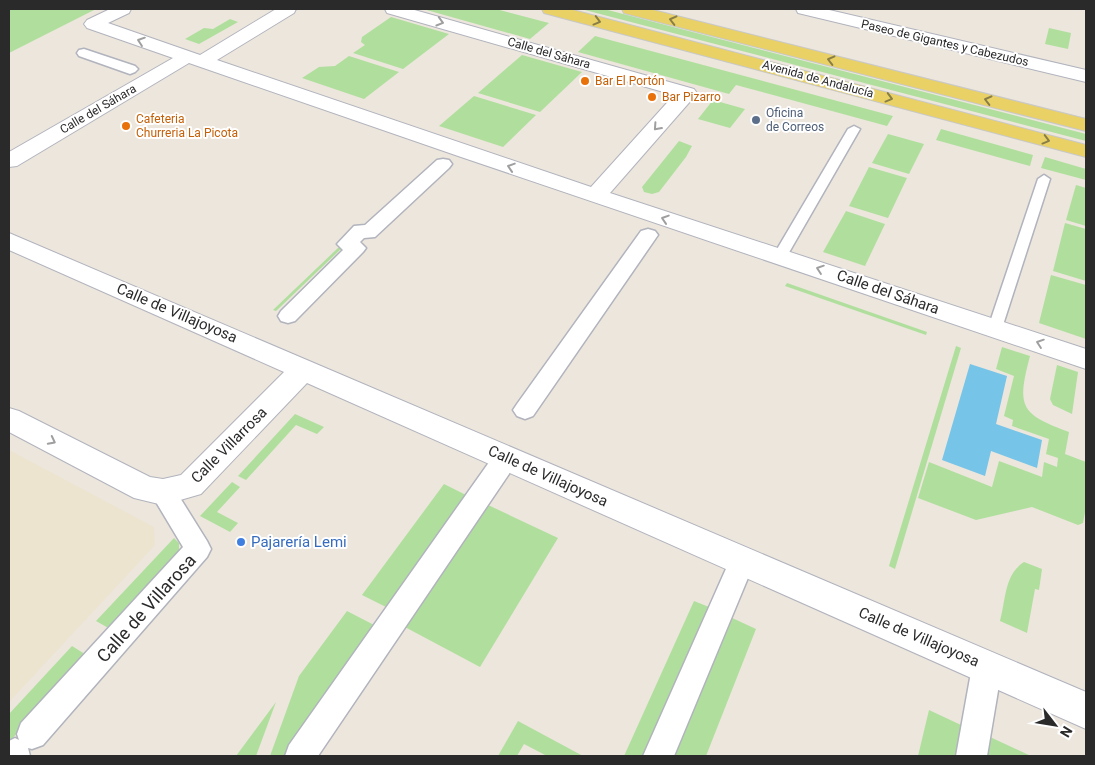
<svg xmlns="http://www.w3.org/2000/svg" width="1095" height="765" font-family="Roboto,sans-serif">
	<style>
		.education { fill: #ece4ce }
		.green { fill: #b0df9d }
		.water { fill: #76c4e8 }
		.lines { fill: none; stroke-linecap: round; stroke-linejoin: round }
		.service-casing { stroke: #b1b3bd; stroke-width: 3 }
		.pedestrian-casing { stroke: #b1b3bd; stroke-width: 3 }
		.minor-casing { stroke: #b1b3bd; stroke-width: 2 }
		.primary-casing { stroke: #c8c8c8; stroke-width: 2 }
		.service { fill: #fff; fill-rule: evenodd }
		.pedestrian { fill: #fff; fill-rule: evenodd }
		.minor { fill: #fff; fill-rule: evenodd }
		.primary { fill: #e9d165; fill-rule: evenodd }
		.oneway { stroke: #8a7e48 }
		.oneway2 { stroke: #9f9f9f }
		.food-dot { fill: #e8710a; stroke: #fff; stroke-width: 2 }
		.service-dot { fill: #5c6f8a; stroke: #fff; stroke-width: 2 }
		.shop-dot { fill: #3f7fe0; stroke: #fff; stroke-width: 2 }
		.labels { text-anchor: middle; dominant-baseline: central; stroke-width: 4; stroke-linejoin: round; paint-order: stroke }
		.far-street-label { font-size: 12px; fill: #2a2a2a; stroke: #fff }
		.far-food-label { font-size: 12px; fill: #c56008; stroke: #fff; text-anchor: start }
		.far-service-label { font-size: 12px; fill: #4e5e75; stroke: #fff; text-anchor: start }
		.street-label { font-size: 15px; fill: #2a2a2a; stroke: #fff }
		.shop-label { font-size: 15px; fill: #366cbe; stroke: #fff; text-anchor: start }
		.near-street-label { font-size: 18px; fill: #2a2a2a; stroke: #fff }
	</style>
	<rect width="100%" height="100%" fill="#ece6dd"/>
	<!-- education -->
	<path class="education" d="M9 450 154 527 155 545 9 702Z"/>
	<!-- green -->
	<path class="green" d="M9 9H96L9 53Z
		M423 9H496L549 23 530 39Z
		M581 9H604L1086 134V141Z
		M391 17 449 34 403 69 353 53 365 45 361 42 362 37Z
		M230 19 238 22 199 44 185 39 204 28 213 29Z
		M1049 28 1071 33 1068 49 1045 44Z
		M595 36 893 116 887 126 736 85 729 94 578 52Z
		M522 55 582 72 540 112 478 93Z
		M349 56 399 72 364 99 302 78 319 67 335 66Z
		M474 96 536 115 503 147 439 126Z
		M713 100 745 109 730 128 698 119Z
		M941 129 1033 155 1030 166 936 140Z
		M888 134 924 144 909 174 872 163Z
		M679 141 692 146 686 157 659 192 652 194 644 192 642 187Z
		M1045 157 1086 169V180L1041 168Z
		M869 167 907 178 888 218 849 206Z
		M1076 185 1086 188V226L1066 220Z
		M846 211 885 224 865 266 823 252Z
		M1065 223 1086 229V281L1053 271Z
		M339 247 342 248 276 311 273 310Z
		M1051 275 1086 285V339L1039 323Z
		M787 283 927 332 926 335 785 286Z
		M956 346 961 348 895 569 889 566Z
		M1002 347 1030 356C1017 406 1019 414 1069 432L1065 454 1086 462V507L1083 523 1078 525 1032 507 976 520 918 498 929 462 992 487 999 461 1042 477 1044 462 1057 467 1058 458 1046 454 1049 439 1012 426 1013 420 1004 416 1014 376 996 369Z
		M1057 365 1078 372 1072 414 1053 405 1050 399Z
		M295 414 324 427 317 434 296 425 246 480 238 476Z
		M232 482 240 487 217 512 238 523 230 532 200 516Z
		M444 484 468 496 388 608 362 595Z
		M486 504 558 538 480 667 403 626Z
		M174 538 179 543V555L112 630 96 621Z
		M1024 562 1042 569 1039 590 1035 589 1027 633 1000 621C1006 600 1004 575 1024 562Z
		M694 601 709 607 643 756H624Z
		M347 611 376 626 285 756H270L299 676Z
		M730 617 756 629 706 756H672Z
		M72 646 88 656 9 742V714Z
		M276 702 256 756H236Z
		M929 710 961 725 955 756H918Z
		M518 721 583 756H547L524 744 517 756H498Z
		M990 737 1031 756H986Z"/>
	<!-- water -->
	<path class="water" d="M970 364 1007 376 996 424 1042 440 1037 468 991 451 985 476 942 460Z"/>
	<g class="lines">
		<!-- service casing -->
		<g class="service-casing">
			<path id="service" d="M854 126 860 129 787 256 785 259H775L773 256 848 129Z
				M1044 175 1050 179 1002 328 1000 332H990L988 328 1038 179Z"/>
		</g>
		<!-- pedestrian casing -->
		<g class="pedestrian-casing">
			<path id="pedestrian" d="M84 49 135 66 138 69 135 72 130 74 79 56 77 53 79 50Z
				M443 159 449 160 452 164 449 168 375 237 364 238 360 242 366 248 363 252 295 321 288 323 281 321 278 316 281 311 343 250 337 244 354 226 365 225 437 160Z
				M648 229 655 231 658 235 533 416 525 419 517 416 513 410 517 404 641 231Z
				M506 448 515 451 518 458 515 465 318 756H285L289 745 497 451Z
				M163 481 172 485 207 541 211 549 207 557 43 745 32 749 28 748 30 756H9V741L15 738 19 740 17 734 21 723 183 547 150 492 154 485Z
				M742 549 751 553 755 561 674 756H643L733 553Z
				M987 653 997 657 1002 667 987 756H956L972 667 977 657Z"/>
		</g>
		<!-- minor casing -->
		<g class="minor-casing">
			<path id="minor" d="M110 9H131L129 13 108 23 200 55 276 9H296L294 13 217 60 591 187 674 95 387 13 385 9H411L694 89 697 93 694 97 610 193 1086 349V369L461 157 189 63 17 166 9 167V152L173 58 87 28 84 24 87 20Z
				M796 9H825L1086 70V82L798 13Z
				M9 233 1086 692V729L307 383 201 494 163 505 134 498 9 432V408L19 411 150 477 163 479 181 475 284 372 9 250Z"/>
		</g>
		<!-- primary casing -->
		<g class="primary-casing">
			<path id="primary" d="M542 9H569L1086 145V157L544 13Z
				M622 9H649L1086 119V131L624 13Z"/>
		</g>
		<!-- service -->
		<use href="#service" class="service"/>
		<!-- pedestrian -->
		<use href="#pedestrian" class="pedestrian"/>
		<!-- minor -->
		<use href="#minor" class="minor"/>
		<!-- primary -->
		<use href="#primary" class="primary"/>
	</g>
	<!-- one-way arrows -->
	<defs><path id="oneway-chevron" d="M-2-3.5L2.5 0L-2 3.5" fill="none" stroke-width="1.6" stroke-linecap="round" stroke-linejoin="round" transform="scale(1.25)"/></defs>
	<g class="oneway">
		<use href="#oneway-chevron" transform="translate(673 20) rotate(-166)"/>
		<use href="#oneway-chevron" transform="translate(597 21) rotate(15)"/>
		<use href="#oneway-chevron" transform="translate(831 60) rotate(-166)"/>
		<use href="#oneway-chevron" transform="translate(889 98) rotate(15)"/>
		<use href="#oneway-chevron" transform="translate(988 100) rotate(-166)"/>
		<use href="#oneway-chevron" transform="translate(1046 140) rotate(15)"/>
	</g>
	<g class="oneway2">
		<use href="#oneway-chevron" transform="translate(440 22) rotate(16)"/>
		<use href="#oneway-chevron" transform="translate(141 41) rotate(-161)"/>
		<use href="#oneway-chevron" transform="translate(657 127) rotate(132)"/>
		<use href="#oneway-chevron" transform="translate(511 167) rotate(-162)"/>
		<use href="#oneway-chevron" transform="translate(665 219) rotate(-162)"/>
		<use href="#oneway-chevron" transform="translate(820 269) rotate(-161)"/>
		<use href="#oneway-chevron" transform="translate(1040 343) rotate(-161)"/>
		<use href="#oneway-chevron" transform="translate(52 441) rotate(27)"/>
	</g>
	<!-- markers -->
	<g class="food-dot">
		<circle cx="585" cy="81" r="5"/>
		<circle cx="652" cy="97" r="5"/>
		<circle cx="126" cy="126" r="5"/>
	</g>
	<circle class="service-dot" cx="756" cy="120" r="5"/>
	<circle class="shop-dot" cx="241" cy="542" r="5"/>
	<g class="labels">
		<!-- far-street labels -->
		<g class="far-street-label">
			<text transform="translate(945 43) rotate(13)">Paseo de Gigantes y Cabezudos</text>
			<text transform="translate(549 53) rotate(16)">Calle del Sáhara</text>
			<text transform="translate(818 79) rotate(15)">Avenida de Andalucía</text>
			<text transform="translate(98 109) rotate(-30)">Calle del Sáhara</text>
		</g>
		<!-- far-food labels -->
		<g class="far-food-label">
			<text x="595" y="81">Bar El Portón</text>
			<text x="662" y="97">Bar Pizarro</text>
			<text x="136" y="119">Cafeteria<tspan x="136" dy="14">Churreria La Picota</tspan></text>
		</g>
		<!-- far-service labels -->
		<g class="far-service-label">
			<text x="766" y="113">Oficina<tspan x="766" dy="14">de Correos</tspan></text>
		</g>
		<!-- street labels -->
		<g class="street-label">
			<text transform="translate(888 292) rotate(19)">Calle del Sáhara</text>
			<text transform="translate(177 313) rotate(23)">Calle de Villajoyosa</text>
			<text transform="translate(229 445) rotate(-45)">Calle Villarrosa</text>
			<text transform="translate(548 476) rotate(24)">Calle de Villajoyosa</text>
			<text transform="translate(919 637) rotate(23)">Calle de Villajoyosa</text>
		</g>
		<!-- shop labels -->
		<g class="shop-label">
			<text x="251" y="542">Pajarería Lemi</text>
		</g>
		<!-- near-street labels -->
		<g class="near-street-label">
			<text transform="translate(146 608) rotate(-48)">Calle de Villarosa</text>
		</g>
	</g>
	<!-- border -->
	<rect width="1095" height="765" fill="none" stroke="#2a2a2a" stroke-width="20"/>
	<!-- north arrow -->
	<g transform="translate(1055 725) rotate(121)" stroke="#ffffff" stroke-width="4" paint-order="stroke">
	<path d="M0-4L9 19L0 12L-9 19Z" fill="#2a2a2a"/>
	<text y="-8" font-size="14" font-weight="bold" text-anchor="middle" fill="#2a2a2a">N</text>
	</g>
</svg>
